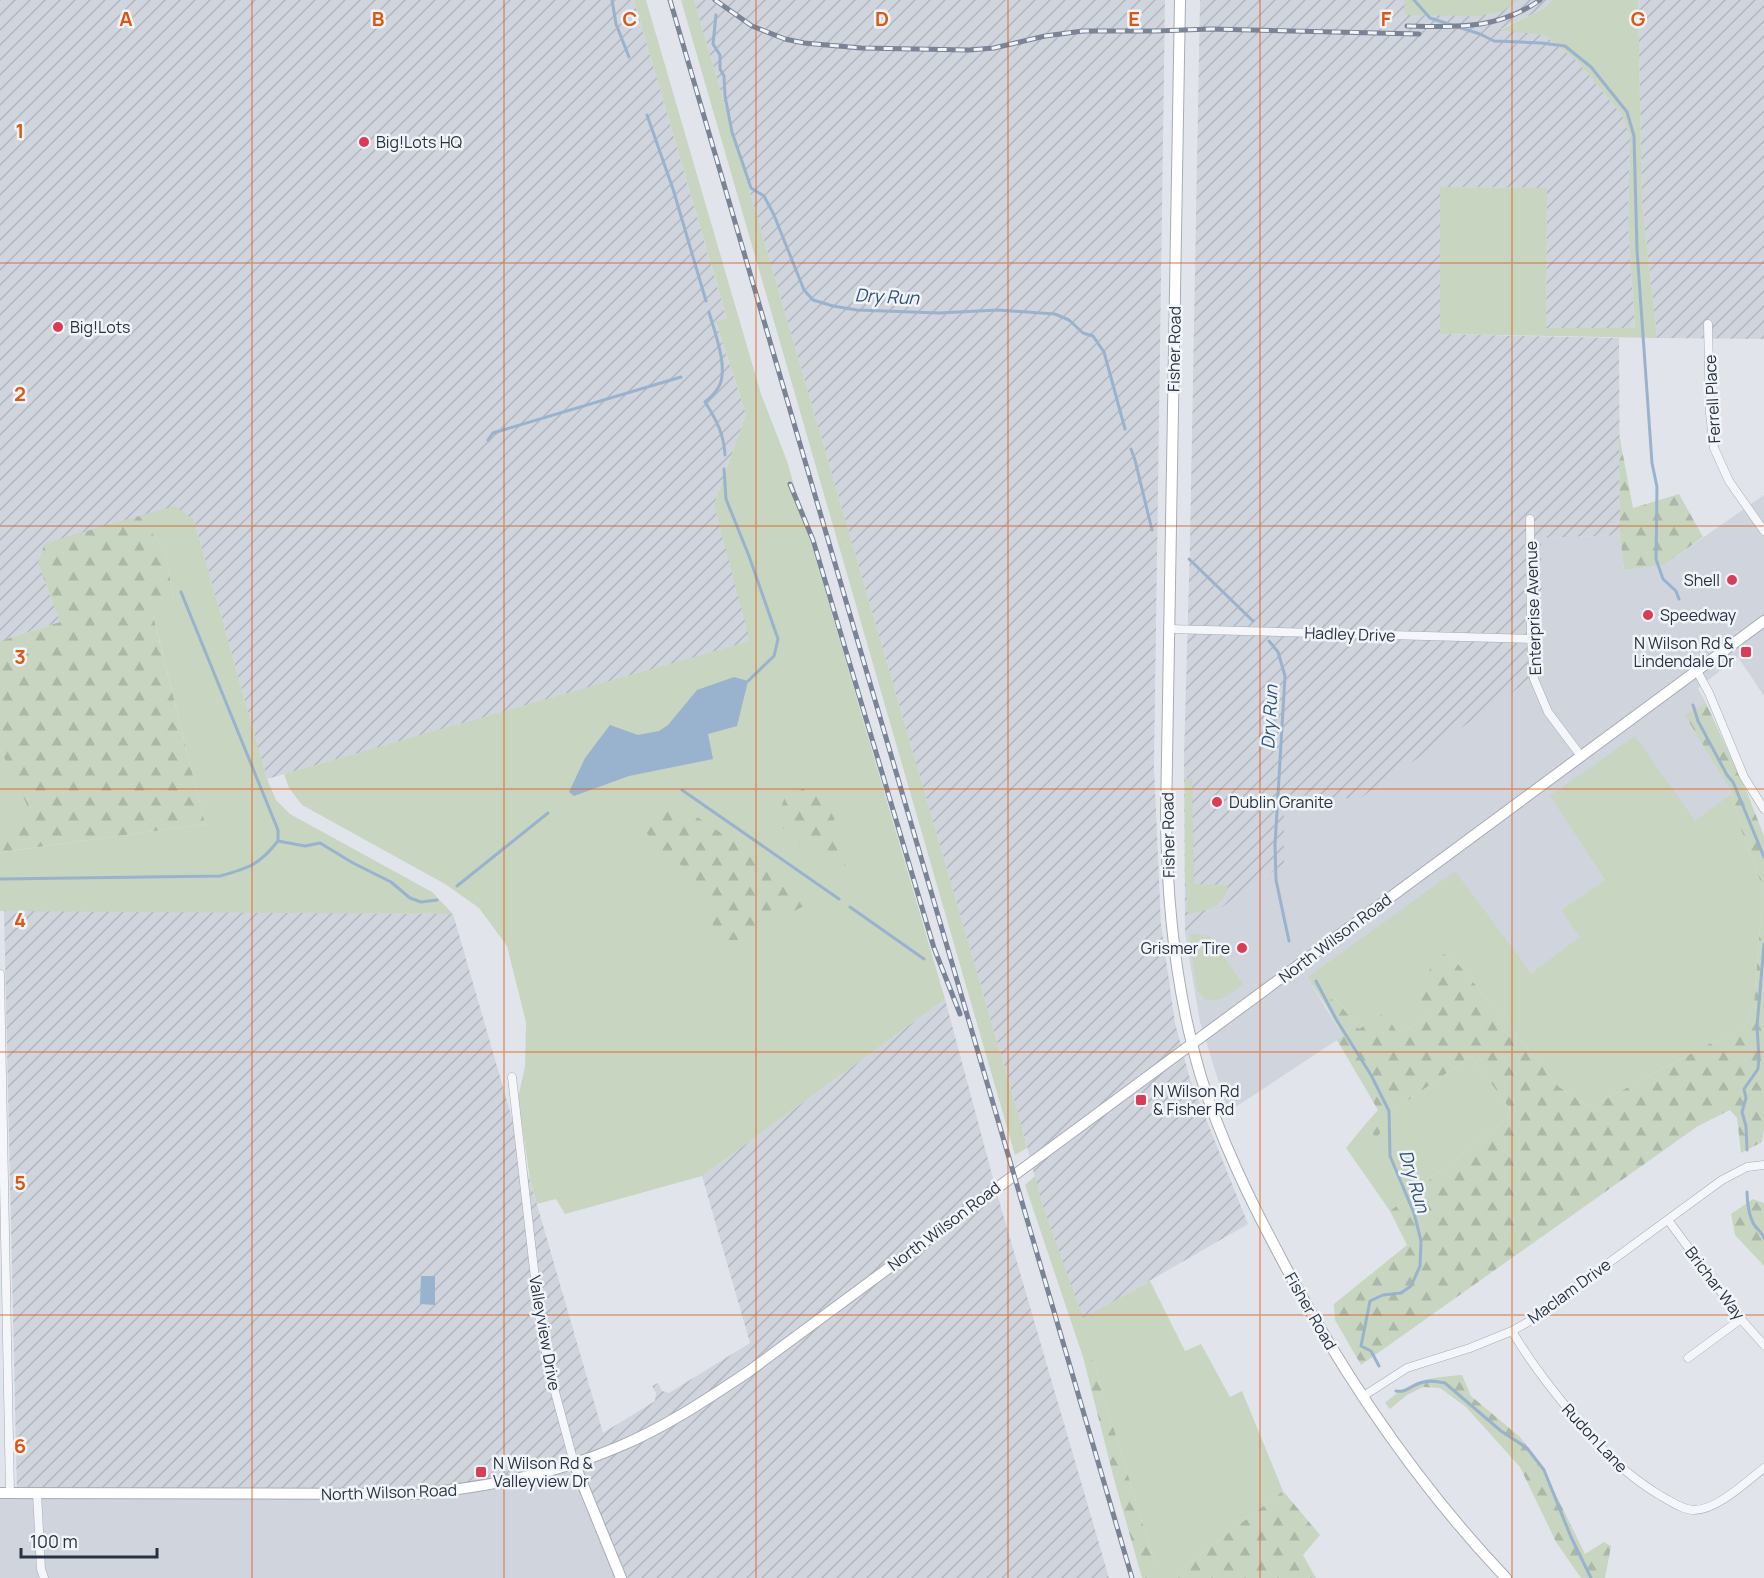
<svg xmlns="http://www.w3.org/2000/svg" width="1764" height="1578" font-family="Manrope,sans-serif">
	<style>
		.built { fill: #cfd4dd }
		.industrial { fill: url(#industrial-furrows) }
		.green { fill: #c7d5c1 }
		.forest { fill: url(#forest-firs) }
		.water { fill: #99b3ce }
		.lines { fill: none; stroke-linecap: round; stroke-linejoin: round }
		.stream { stroke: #99b3ce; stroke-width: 3 }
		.street-casing { stroke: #a6acb6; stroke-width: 9 }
		.secondary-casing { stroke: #a6acb6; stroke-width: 12 }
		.street { stroke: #f4f6f9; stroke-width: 8 }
		.secondary { stroke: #fff; stroke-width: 10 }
		.rail-casing { stroke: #798496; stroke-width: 5 }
		.rail { stroke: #f1f4f8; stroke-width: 3; stroke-dasharray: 9; stroke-linecap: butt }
		.grid { fill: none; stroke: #de570f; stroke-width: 1.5; stroke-opacity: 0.55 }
		.poi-dot { fill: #d93c57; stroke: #f1f4f8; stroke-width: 2 }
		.labels { text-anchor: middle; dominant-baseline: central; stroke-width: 5; stroke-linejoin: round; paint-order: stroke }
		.poi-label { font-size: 16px; fill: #283244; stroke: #f1f4f8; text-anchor: start }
		.street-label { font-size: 16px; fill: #283244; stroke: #f1f4f8 }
		.water-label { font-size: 18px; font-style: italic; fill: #2e527b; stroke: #f1f4f8 }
		.grid-label { font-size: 20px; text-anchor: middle; font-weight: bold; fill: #de570f; stroke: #f1f4f8; stroke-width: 5; stroke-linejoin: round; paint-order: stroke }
	</style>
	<defs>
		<pattern id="industrial-furrows" width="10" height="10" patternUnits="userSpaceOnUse" patternTransform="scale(1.5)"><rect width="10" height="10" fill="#cfd4dd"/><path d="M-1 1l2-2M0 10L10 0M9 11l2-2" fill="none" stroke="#b2b6bf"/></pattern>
		<pattern id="forest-firs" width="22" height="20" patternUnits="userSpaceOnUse" patternTransform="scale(1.5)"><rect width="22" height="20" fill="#c7d5c1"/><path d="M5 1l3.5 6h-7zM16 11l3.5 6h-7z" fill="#abb7a7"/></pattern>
	</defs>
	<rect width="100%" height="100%" fill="#e1e5eb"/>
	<!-- built -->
	<path class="built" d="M1764 495V696L1738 657 1698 688 1706 703 1686 715 1732 793 1695 822 1551 797 1605 880 1561 910 1581 937 1531 973 1454 872 1307 977 1343 1036 1228 1112 1200 1022 1185 933 1284 864V794L1359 798 1543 671 1541 538 1620 535 1624 570 1664 565Z
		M578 1463 628 1578H0V1495L322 1498 452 1496Z"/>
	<!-- industrial -->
	<path class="industrial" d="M0 0H634L727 320 716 323 746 414 714 505 751 641 267 779 194 520 38 563 60 622 0 641Z
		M694 0H1165L1154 767 1161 925 1175 1023 1190 1079 1248 1224 1083 1319 1041 1201 1022 1127Z
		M1200 0H1553L1543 9 1501 29 1545 35 1578 62 1622 115 1630 136 1628 224 1635 328H1546L1547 188 1440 187V334L1619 338 1620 535 1541 538 1543 671 1359 799 1284 794V864L1185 933 1184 756 1190 544Z
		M1638 0H1764V339L1657 338 1642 202Z
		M4 910 453 914 603 1433 655 1401 656 1393 652 1386 658 1383 662 1391 669 1393 750 1343 702 1176 945 999 998 1197 1109 1578H628L578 1463 452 1496 322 1498 17 1495Z"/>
	<!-- green -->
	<path class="green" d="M634 0H646L761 394 787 461 945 999 702 1176 565 1214 556 1199 537 1204 530 1179 518 1097 525 1067 526 1022 507 946 479 908 445 884 302 805 289 788 284 774 750 641 714 505 746 414 716 322 727 319Z
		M681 0H694L1022 1127 1027 1148 1015 1155Z
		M1404 0H1518L1503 11 1479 16 1405 15Z
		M1553 0H1638L1642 202 1657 338 1440 334V187L1547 188 1546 328H1635L1628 224 1630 136 1622 115 1578 62 1545 35 1500 30 1543 9Z
		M175 506 194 520 267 779 276 800 290 814 432 892 453 914 0 911V749L28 805 3 852 205 824 153 614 174 601 165 550 139 516Z
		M1635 736 1695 821 1732 793 1741 829 1763 888 1754 1004 1745 1025 1591 1107 1559 1087 1459 965 1444 954 1432 1013 1399 1035 1359 1029 1335 998 1325 1004 1307 977 1455 871 1531 973 1580 937 1561 910 1605 880 1550 796Z
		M1185 778H1192L1194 884 1228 885C1224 907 1207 911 1188 914L1185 874Z
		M1189 934 1209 936 1243 984C1228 995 1222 1003 1204 999L1197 990Z
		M1471 1056 1513 1113 1390 1211 1346 1148 1363 1127 1377 1138 1394 1110Z
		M1035 1176 1041 1201 1083 1318 1150 1281 1185 1351 1201 1344 1230 1397 1242 1391 1283 1491 1179 1571H1157L1093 1360 1083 1357 1025 1185Z"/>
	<!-- forest -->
	<path class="forest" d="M1619 434 1633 508 1679 494 1703 537 1664 565 1624 570 1620 535Z
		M139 516 165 550 174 601 153 615 205 824 2 852 27 805 0 749V641L60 622 38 563 45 543Z
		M1706 703 1748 795 1764 836V1128L1762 1142 1741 1153 1737 1118 1730 1110 1698 1126 1361 1365 1335 1320 1334 1304 1407 1245 1390 1211 1513 1113 1471 1056 1394 1110 1377 1138 1363 1127 1378 1110 1337 1040 1343 1036 1325 1004 1334 997 1359 1029 1384 1013 1399 1035 1432 1013 1418 999 1420 980 1444 954 1459 965 1559 1087 1591 1107 1745 1025 1754 1004 1763 888 1741 829 1732 793 1685 715Z
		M809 786H818L834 818 847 873 840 878 782 827 779 812 785 797Z
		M660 800 679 805 802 887 810 903 737 940 719 941C711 921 704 898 693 879 676 850 620 843 660 800Z
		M1753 1199 1764 1203V1266L1735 1235 1731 1214Z
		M1083 1357 1093 1360 1157 1571H1179L1283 1491 1320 1535 1303 1555 1316 1578H1142L1114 1479Z
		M1462 1375 1471 1396 1520 1437 1542 1466 1585 1554 1604 1542 1611 1546 1605 1578H1581L1556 1542 1520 1467 1466 1407 1440 1388 1423 1387 1407 1395 1390 1409 1385 1403C1412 1379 1428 1378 1462 1375Z"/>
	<!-- water -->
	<path class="water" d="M734 677 748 681 737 726 708 734 713 759 629 776 574 796 569 792 585 758 610 725 638 735 659 731 668 725 697 690Z
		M421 1276H435V1305L420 1304Z"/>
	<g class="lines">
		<!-- stream -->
		<path class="stream" d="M612 0 616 24 629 57
			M1414 0 1430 18 1480 34 1494 41 1541 43 1565 46 1591 67 1627 112 1634 136 1637 250 1652 463 1657 487 1656 559 1663 579 1676 591 1679 599
			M716 15 713 44 720 55V69L724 76 725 96 732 132 751 188 764 196 774 215 804 290 813 300 833 306 857 310 939 313 998 310 1055 314 1069 320 1083 333 1093 336 1104 352 1125 429
			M647 115 673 189 706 301
			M709 312C714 331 730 370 718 388 715 393 710 398 705 402 716 419 724 434 725 455
			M488 440 493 433 681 377
			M1131 449 1135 460 1152 530
			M724 469 726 499 749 556 778 639 774 656 748 681
			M1189 559 1253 621
			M181 592 278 830V841L305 846 320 843 353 863 391 882 410 898 421 902 437 900
			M1269 641 1278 652 1285 676 1275 845 1276 880 1289 941
			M1693 705 1698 721 1727 775 1733 782 1764 857
			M682 790 839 899
			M0 879 220 876C249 868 259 865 278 841
			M457 886 548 813
			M850 907 924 959
			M1316 981 1336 1019 1371 1075 1389 1111 1390 1156 1414 1213 1421 1241 1420 1266 1411 1286 1401 1293 1383 1295 1370 1301 1361 1346 1371 1351 1379 1366
			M1747 1150 1746 1126 1742 1112 1746 1098 1744 1089 1758 1069 1759 1057 1757 1027 1764 944
			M1747 1192C1747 1201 1749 1218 1755 1226 1759 1231 1762 1232 1764 1238
			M1396 1391C1406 1393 1411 1386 1420 1383 1429 1380 1436 1381 1445 1383L1501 1431 1527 1448 1544 1470 1571 1537 1591 1578"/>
		<!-- street casing -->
		<g class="street-casing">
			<path id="street" d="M1708 324 1710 413 1714 448 1729 481 1764 531
				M1530 519 1531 639 1534 679 1548 712 1581 756
				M1169 629 1531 639
				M1697 671 1709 693 1744 777 1764 809
				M0 974 10 1493
				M512 1077 540 1322 551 1377 574 1463
				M1668 1220 1741 1319 1764 1345
				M1512 1331C1530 1362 1551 1389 1574 1416 1601 1449 1624 1474 1661 1496 1671 1501 1682 1510 1694 1510 1717 1510 1746 1482 1764 1468
				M1688 1358 1741 1319
				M1362 1397 1407 1368 1470 1348 1512 1331 1528 1322 1722 1180 1747 1167 1764 1165
				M37 1493 41 1569 44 1578"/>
		</g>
		<!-- secondary casing -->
		<g class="secondary-casing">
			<path id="secondary" d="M1180 0 1166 817C1167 904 1176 994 1201 1077 1221 1141 1251 1202 1282 1260 1343 1375 1416 1483 1506 1578
				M574 1463 621 1578
				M0 1493 414 1494C483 1488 553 1475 618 1447 664 1428 706 1400 748 1372L1764 621"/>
		</g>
		<!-- street -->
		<use href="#street" class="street"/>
		<!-- secondary -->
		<use href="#secondary" class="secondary"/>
		<!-- rail casing -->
		<g class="rail-casing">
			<path id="rail" d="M670 0 1132 1578
				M715 0 752 26 785 39 804 43 861 48 969 50 994 48 1045 36 1083 31H1156L1211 29 1419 34
				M1407 26C1457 27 1497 30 1540 0
				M790 484 813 540 934 948 960 1014"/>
		</g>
		<!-- rail -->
		<use href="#rail" class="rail"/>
	</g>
	<!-- grid -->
	<path class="grid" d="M252 0V1578M504 0V1578M756 0V1578M1008 0V1578M1260 0V1578M1512 0V1578M0 263H1764M0 526H1764M0 789H1764M0 1052H1764M0 1315H1764"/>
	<!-- markers -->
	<g class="poi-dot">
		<circle cx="364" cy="142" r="6"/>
		<circle cx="58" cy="327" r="6"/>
		<circle cx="1732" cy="580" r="6"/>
		<circle cx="1648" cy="615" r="6"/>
		<rect x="1740" y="646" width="12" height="12" rx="3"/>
		<circle cx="1217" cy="802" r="6"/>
		<circle cx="1242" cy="948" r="6"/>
		<rect x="1135" y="1094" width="12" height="12" rx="3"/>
		<rect x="475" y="1466" width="12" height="12" rx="3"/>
	</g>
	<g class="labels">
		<!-- poi labels -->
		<g class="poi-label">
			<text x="376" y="142">Big!Lots HQ</text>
			<text x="70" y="327">Big!Lots</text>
			<text x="1720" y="580" text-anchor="end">Shell</text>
			<text x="1660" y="615">Speedway</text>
			<text x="1734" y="643" text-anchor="end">N Wilson Rd &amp;<tspan x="1734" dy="18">Lindendale Dr</tspan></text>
			<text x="1229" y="802">Dublin Granite</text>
			<text x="1230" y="948" text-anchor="end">Grismer Tire</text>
			<text x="1153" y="1091">N Wilson Rd<tspan x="1153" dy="18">&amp; Fisher Rd</tspan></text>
			<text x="493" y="1463">N Wilson Rd &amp;<tspan x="493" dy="18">Valleyview Dr</tspan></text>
		</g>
		<!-- street labels -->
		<g class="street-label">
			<text transform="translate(1174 349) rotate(-89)">Fisher Road</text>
			<text transform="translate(1712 399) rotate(-93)">Ferrell Place</text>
			<text transform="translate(1533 608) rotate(-92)">Enterprise Avenue</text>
			<text transform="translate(1350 634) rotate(2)">Hadley Drive</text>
			<text transform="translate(1168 835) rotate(-91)">Fisher Road</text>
			<text transform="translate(1335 938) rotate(-37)">North Wilson Road</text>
			<text transform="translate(944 1226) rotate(-37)">North Wilson Road</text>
			<text transform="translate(1715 1283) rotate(53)">Brichar Way</text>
			<text transform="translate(1569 1291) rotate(-36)">Maclam Drive</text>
			<text transform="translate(1311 1311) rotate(60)">Fisher Road</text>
			<text transform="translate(545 1333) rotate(80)">Valleyview Drive</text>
			<text transform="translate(1595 1438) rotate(47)">Rudon Lane</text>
			<text transform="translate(389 1492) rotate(-2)">North Wilson Road</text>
		</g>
		<!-- water labels -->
		<g class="water-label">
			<text transform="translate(887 296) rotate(3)">Dry Run</text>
			<text transform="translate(1269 717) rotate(-87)">Dry Run</text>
			<text transform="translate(1415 1181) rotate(73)">Dry Run</text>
		</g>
	</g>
	<g class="grid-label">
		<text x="126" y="26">A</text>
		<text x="378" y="26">B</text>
		<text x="630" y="26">C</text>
		<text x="882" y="26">D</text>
		<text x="1134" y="26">E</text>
		<text x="1386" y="26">F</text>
		<text x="1638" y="26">G</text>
		<text x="20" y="138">1</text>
		<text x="20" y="401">2</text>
		<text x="20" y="664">3</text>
		<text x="20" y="927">4</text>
		<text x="20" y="1190">5</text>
		<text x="20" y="1453">6</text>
	</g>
	<!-- scale -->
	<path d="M21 1548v9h136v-9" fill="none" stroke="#283244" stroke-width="3"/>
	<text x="30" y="1548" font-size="18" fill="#283244" stroke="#f1f4f8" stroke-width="4.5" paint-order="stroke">100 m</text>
</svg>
